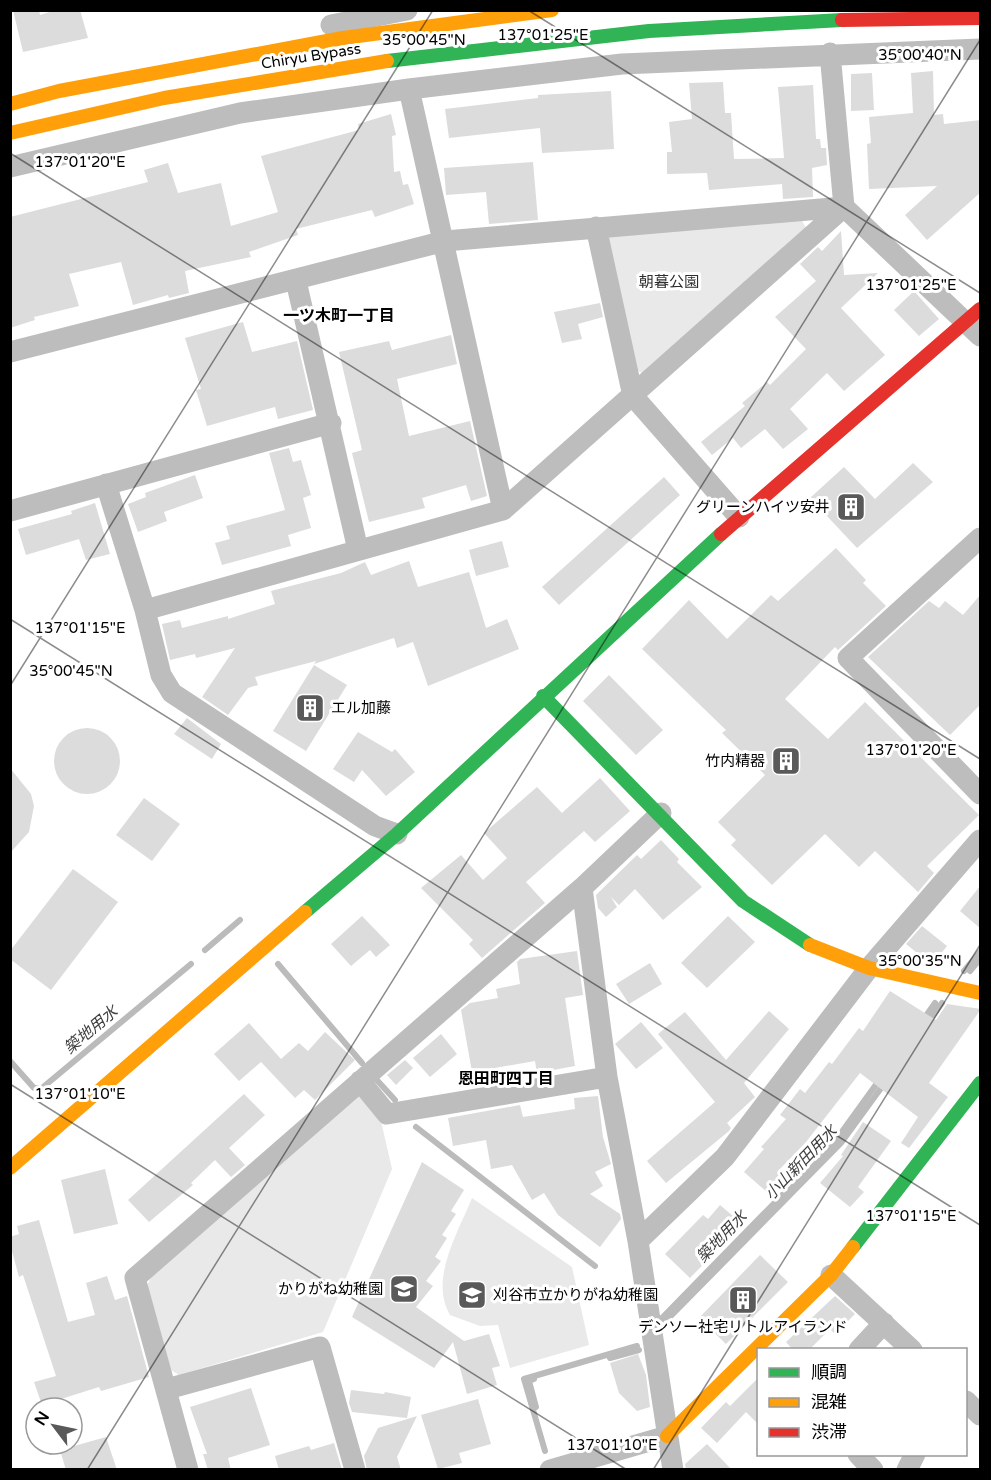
<svg xmlns="http://www.w3.org/2000/svg" width="991" height="1480" font-family="'Varela Round','Noto Sans JP',sans-serif">
	<style>
		.green { fill: #e9e9e9 }
		.lines { fill: none; stroke-linecap: round; stroke-linejoin: round }
		.stream { stroke: #bbb; stroke-width: 6 }
		.building { fill: #dcdcdc }
		.street { stroke: #bdbdbd; stroke-width: 21 }
		.fast { stroke: #30b455; stroke-width: 14 }
		.slow { stroke: #ff9f0a; stroke-width: 14 }
		.jam { stroke: #e5322d; stroke-width: 14 }
		.ticks { fill: none; stroke: #000; stroke-width: 1.5; stroke-opacity: 0.45 }
		.labels { text-anchor: middle; dominant-baseline: central; stroke-width: 6; stroke-linejoin: round; paint-order: stroke }
		.street-label { font-size: 15px; fill: #000; stroke: #fff }
		.park-label { font-size: 15px; fill: #2e2e2e; stroke: #fff }
		.poi-label { font-size: 15px; fill: #000; stroke: #fff; text-anchor: end }
		.neighbourhood-label { font-size: 16px; font-weight: bold; fill: #000; stroke: #fff }
		.water-label { font-size: 16px; font-style: italic; fill: #3f3f3f; stroke: #fff }
		.ticks-label { font-size: 15px; text-anchor: middle; fill: #000; stroke: #fff; stroke-width: 6; stroke-linejoin: round; paint-order: stroke }
	</style>
	<rect width="100%" height="100%" fill="#fff"/>
	<!-- green -->
	<path class="green" d="M801 219 806 228 643 374 634 368 608 237Z
		M358 1094 381 1121 392 1169 323 1332 179 1375 171 1370 147 1286 153 1273Z
		M472 1198 572 1267 589 1345 510 1368 498 1325 480 1326 450 1315C429 1279 458 1233 472 1198Z"/>
	<g class="lines">
		<!-- stream -->
		<path class="stream" d="M205 950 240 920
			M278 964 362 1063
			M964 971 980 952
			M970 971 980 959
			M923 1020 935 1003
			M928 1022 942 1003
			M10 1061 34 1088H42L191 964
			M375 1078 395 1100
			M416 1127 595 1266
			M660 1320 836 1140 880 1079
			M661 1326 841 1143 884 1084
			M610 1358 639 1350
			M534 1379 529 1381 536 1407
			M545 1451 524 1379 637 1346"/>
	</g>
	<!-- building -->
	<path class="building" d="M13 10H39L40 15 56 10H80L88 38 23 52Z
		M933 71 934 115 943 114 944 124 981 120V192L927 240 905 215 937 186 869 189 867 144 871 143 869 117 913 113 911 73Z
		M872 73 874 110 851 111V74Z
		M723 82 725 113H731L734 159 784 158 778 87 813 85 816 139H820L821 148H826L827 165 812 168 813 197 783 199 782 184 709 190 707 173 667 174V152H672L669 122 692 119 689 83Z
		M611 91 614 149 542 153 540 128 449 138 445 109 538 98V95Z
		M391 114 396 135 392 136 394 172 400 171 403 185 408 184 414 204 375 217 372 210 296 229 298 235 249 252 251 257 185 271 189 293 169 298 168 295 133 305 121 262 69 274 79 306 34 317 35 320 10 328V217L148 182 144 170 168 163 178 193 221 183 231 226 278 212 261 156 359 130 358 124Z
		M533 162 538 220 489 224 486 192 446 195 444 168Z
		M841 231 844 275 878 273 841 308 885 355 844 391 827 373 790 409 808 429 783 449 765 429 741 448 733 438 712 455 701 442 745 406 742 403 767 382 770 385 806 349 775 317 816 281 800 264 818 247 822 251Z
		M914 291 939 319 919 336 894 310Z
		M600 303 603 317 578 324 582 339 562 343 554 312Z
		M243 322 252 352 297 341 313 410 278 419 275 407 207 426 196 390 201 389 185 338Z
		M451 335 457 364 397 379 409 436 470 421 487 496 471 501 466 485 422 498 425 508 369 522 352 453 362 450 339 352 389 341 392 350Z
		M289 448 293 462 301 460 311 495 303 498 311 528 288 535 291 546 222 565 215 543 230 539 226 526 285 510 269 453Z
		M913 463 933 482 857 548 810 498 844 467 875 499Z
		M195 475 203 498 164 512 167 521 138 532 128 504 146 497 145 493Z
		M664 477 680 495 559 605 542 587Z
		M95 503 110 554 86 560 79 539 26 555 18 529 72 514 71 511Z
		M502 541 509 567 476 576 469 550Z
		M836 548 866 580 863 583 886 606 838 650 835 647 785 699 828 739 865 702 979 815 927 866 934 873 918 892 875 851 859 867 825 834 772 885 731 845 736 840 718 822 765 775 722 733 726 730 642 649 689 600 727 639 771 595 778 601Z
		M409 561 418 587 469 572 486 628 507 619 519 649 428 686 413 642 397 648 394 638 314 664 316 661 255 677 258 685 248 688 228 715 202 697 235 648 196 658 195 654 170 660 162 624 180 620 182 628 228 616V619L275 604 271 591 341 573 365 562 371 575Z
		M981 594V704L950 735 868 657 929 601 939 608 945 601 963 615Z
		M314 665 347 685 306 751 273 731Z
		M609 675 663 730 636 755 583 701Z
		M187 718 221 744 212 759 174 734Z
		M54 761a33 33 0 1 1 66 0a33 33 0 1 1-66 0Z
		M358 732 392 752 395 749 415 772 386 796 362 770 354 782 333 769Z
		M10 768 31 794 34 806 29 832 10 853Z
		M600 778 630 811 595 842 584 831 526 882 545 903 482 958 469 944 473 940 421 888 461 855 483 880 507 858 484 833 537 787 562 813Z
		M144 798 180 824 152 861 116 835Z
		M661 840 679 859 677 862 702 887 663 920 635 889 619 905 611 897 617 907 606 917 598 908 596 895 637 855 641 859Z
		M73 869 118 902 51 990 10 959V951Z
		M981 885V929L960 911Z
		M362 916 390 945 376 957 370 950 351 966 331 944Z
		M728 916 755 942 707 988 681 963Z
		M922 926 947 946 932 965 906 944Z
		M577 951 583 995 565 998 575 1066 537 1073 535 1061 472 1072 461 1010 470 1003 498 998 496 989 520 984 517 962 520 959Z
		M650 963 662 984 629 1004 616 984Z
		M890 991 936 1020 947 1004 981 1009 929 1083 948 1097 909 1148 901 1143 918 1117 860 1073 806 1142 779 1170 787 1177 769 1194 744 1172 764 1149 761 1147 786 1119 780 1115 800 1089 805 1093 829 1062 832 1064 859 1028 863 1031Z
		M769 1011 789 1029 744 1083 755 1097 727 1123 731 1128 729 1131 666 1183 647 1161 715 1102 658 1034 685 1012 726 1060Z
		M641 1022 663 1048 636 1069 615 1044Z
		M249 1023 281 1059 299 1043 308 1051 325 1032 355 1060 315 1100 304 1090 295 1098 261 1062 239 1081 214 1054Z
		M441 1034 457 1054 430 1077 413 1058Z
		M405 1060 413 1068 396 1085 387 1075Z
		M244 1094 265 1115 229 1148 245 1165 231 1177 215 1160 191 1183 193 1185 149 1222 128 1200Z
		M598 1096 603 1137 611 1164 595 1172 603 1186 590 1194 620 1214 621 1219 600 1247 558 1215 544 1193 532 1200 512 1165 491 1169 486 1140 453 1146 448 1118 520 1105 523 1117 575 1109 574 1098Z
		M863 1122 891 1141 858 1187 864 1192 850 1207 820 1183 843 1156 841 1155Z
		M422 1162 464 1190 451 1211 456 1214 442 1235 447 1238 435 1257 441 1261 426 1281 433 1286 416 1307 464 1341 489 1334 500 1366 492 1368 497 1385 467 1394 453 1342 434 1368 352 1317Z
		M105 1169 118 1224 74 1234 61 1180Z
		M720 1205 740 1222 726 1237 728 1239 690 1278 665 1254 703 1215 708 1219Z
		M39 1220 68 1322 95 1315 86 1283 107 1276 115 1300 127 1296 149 1377 101 1391 99 1387 42 1405 34 1382 56 1376 23 1275 19 1277 10 1244V1237L19 1234 17 1226Z
		M760 1255 788 1282 726 1344 699 1318Z
		M835 1296 855 1314 835 1334 830 1329 809 1350H793L786 1342Z
		M638 1354 646 1375 650 1407 637 1411 619 1393 610 1363Z
		M759 1377V1425L746 1412 717 1443 701 1428 726 1402 730 1406Z
		M251 1388 270 1445 228 1458 231 1470H208L203 1454H207L190 1407Z
		M351 1390 384 1394 385 1392 411 1397 407 1418 352 1412 349 1403Z
		M478 1399 491 1444 459 1453 462 1463 438 1469 421 1415Z
		M417 1416 397 1457 401 1470H367L364 1456 378 1428Z
		M106 1437 117 1470H66L60 1450Z
		M334 1443 342 1470H279L275 1456 309 1446 311 1450Z
		M707 1444 732 1470H686L685 1464Z"/>
	<g class="lines">
		<!-- street -->
		<path class="street" d="M331 25 407 10
			M830 53 844 207 980 336
			M409 89 503 510
			M10 167 240 113 409 89 622 64 980 49
			M596 227 633 396 739 517
			M296 281 358 550
			M10 352 445 241 844 207
			M106 484 145 610 161 675 172 693 375 826 397 834
			M10 511 331 423
			M980 538 848 658 980 794
			M145 610 503 510 844 207
			M661 813 582 888 607 1077 638 1241 673 1470
			M360 1081 387 1114 607 1077
			M638 1241 725 1157 869 968 980 840
			M831 1275 912 1350
			M859 1350 884 1323
			M167 1389 320 1347 355 1470
			M966 1401 980 1415
			M858 1454 873 1470
			M188 1470 135 1278 582 888
			M550 1470 667 1436
			M907 1470 915 1454"/>
		<!-- fast -->
		<path class="fast" d="M387 61 649 31 842 20
			M543 696 743 901 810 945
			M305 912 397 834 721 534
			M853 1247 980 1083"/>
		<!-- slow -->
		<path class="slow" d="M10 104 59 91 343 38 552 10
			M10 133 164 98 387 61
			M810 945 869 968 980 993
			M10 1168 305 912
			M667 1436 831 1275 853 1247"/>
		<!-- jam -->
		<path class="jam" d="M842 20 980 18
			M721 534 980 309"/>
	</g>
	<!-- ticks -->
	<path class="ticks" d="M528 10 980 293M10 153 980 759M10 619 980 1225M10 686 433 10M10 1084 627 1470M87 1470 980 40M653 1470 980 945"/>
	<!-- icons -->
	<defs>
		<g id="building-square" transform="scale(1.5)"><rect x="-9" y="-9" width="18" height="18" rx="4" fill="#595959" stroke="#fff"/><path d="M-4-6H4V6H1V3H-1V6H-4ZM-2.5-4.3h1.7v1.8h-1.7ZM.8-4.3h1.7v1.8H.8ZM-2.5-1h1.7V.8h-1.7ZM.8-1h1.7V.8H.8Z" fill="#fff"/></g>
		<g id="school-square" transform="scale(1.5)"><rect x="-9" y="-9" width="18" height="18" rx="4" fill="#595959" stroke="#fff"/><path d="M0-5L7-2L0 1L-7-2ZM-4 1L0 2.5L4 1V4Q0 6-4 4Z" fill="#fff"/></g>
	</defs>
	<g fill-rule="evenodd">
		<use href="#building-square" x="851" y="507"/>
		<use href="#building-square" x="310" y="708"/>
		<use href="#building-square" x="786" y="761"/>
		<use href="#school-square" x="404" y="1289"/>
		<use href="#school-square" x="472" y="1295"/>
		<use href="#building-square" x="743" y="1300"/>
	</g>
	<g class="labels">
		<!-- street labels -->
		<g class="street-label">
			<text transform="translate(311 56) rotate(-9)">Chiryu Bypass</text>
		</g>
		<!-- park labels -->
		<g class="park-label">
			<text x="669" y="282">朝暮公園</text>
		</g>
		<!-- poi labels -->
		<g class="poi-label">
			<text x="830" y="507">グリーンハイツ安井</text>
			<text x="331" y="708" text-anchor="start">エル加藤</text>
			<text x="765" y="761">竹内精器</text>
			<text x="383" y="1289">かりがね幼稚園</text>
			<text x="493" y="1295" text-anchor="start">刈谷市立かりがね幼稚園</text>
			<text x="743" y="1327" text-anchor="middle">デンソー社宅リトルアイランド</text>
		</g>
		<!-- neighbourhood labels -->
		<g class="neighbourhood-label">
			<text x="339" y="316">一ツ木町一丁目</text>
			<text x="506" y="1079">恩田町四丁目</text>
		</g>
		<!-- water labels -->
		<g class="water-label">
			<text transform="translate(91 1030) rotate(-40)">築地用水</text>
			<text transform="translate(801 1163) rotate(-46)">小山新田用水</text>
			<text transform="translate(722 1237) rotate(-46)">築地用水</text>
		</g>
	</g>
	<g class="ticks-label">
		<text x="543" y="40">137°01'25"E</text>
		<text x="424" y="45">35°00'45"N</text>
		<text x="920" y="60">35°00'40"N</text>
		<text x="80" y="167">137°01'20"E</text>
		<text x="911" y="290">137°01'25"E</text>
		<text x="80" y="633">137°01'15"E</text>
		<text x="71" y="676">35°00'45"N</text>
		<text x="911" y="755">137°01'20"E</text>
		<text x="920" y="966">35°00'35"N</text>
		<text x="80" y="1099">137°01'10"E</text>
		<text x="911" y="1221">137°01'15"E</text>
		<text x="612" y="1450">137°01'10"E</text>
	</g>
	<!-- border -->
	<rect width="991" height="1480" fill="none" stroke="#000000" stroke-width="24"/>
	<!-- legend -->
	<rect x="757" y="1348" width="210" height="108" fill="#ffffff" stroke="#999999" stroke-width="1.5"/>
	<rect x="769" y="1368" width="30" height="9" fill="#30b455" stroke="#999999" stroke-width="1.5"/>
	<text x="811" y="1378" font-size="18" fill="#000000">順調</text>
	<rect x="769" y="1398" width="30" height="9" fill="#ff9f0a" stroke="#999999" stroke-width="1.5"/>
	<text x="811" y="1408" font-size="18" fill="#000000">混雑</text>
	<rect x="769" y="1428" width="30" height="9" fill="#e5322d" stroke="#999999" stroke-width="1.5"/>
	<text x="811" y="1438" font-size="18" fill="#000000">渋滞</text>
	<!-- north arrow -->
	<g transform="translate(54 1426) rotate(302)"><circle r="28" fill="#ffffff" stroke="#999999" stroke-width="1.5"/>
	<path d="M0-4.5L10 22L0 15L-10 22Z" fill="#595959"/>
	<text y="-9" font-size="16" font-weight="bold" text-anchor="middle" fill="#000000">N</text>
	</g>
</svg>
